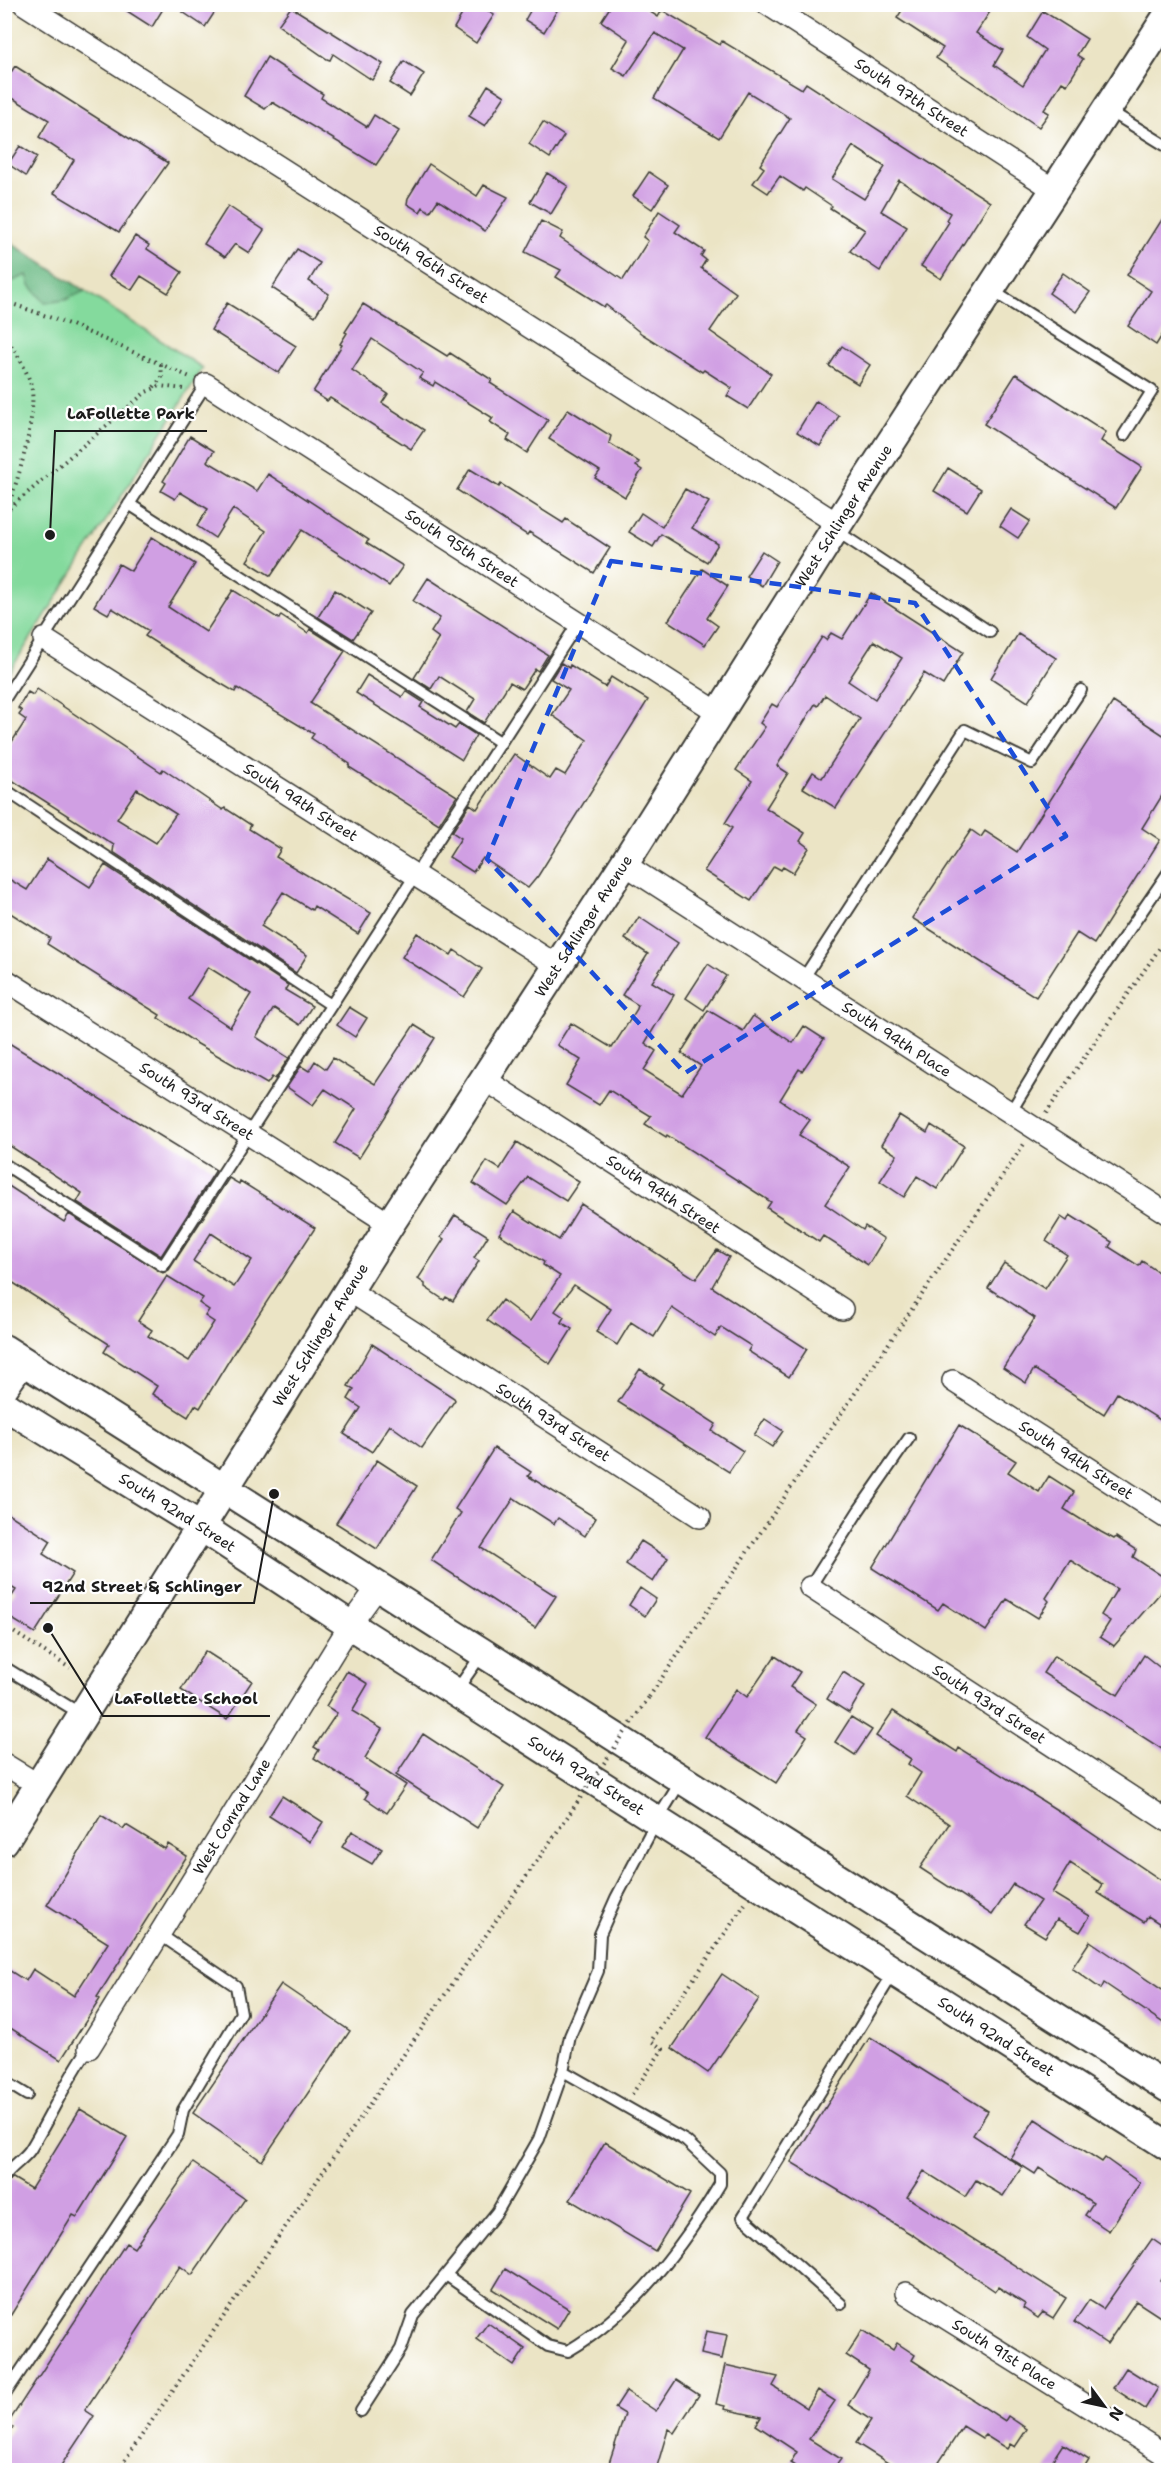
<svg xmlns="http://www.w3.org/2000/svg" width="1173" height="2475" font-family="'Shantell Sans',sans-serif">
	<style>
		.green { fill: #84da9d; stroke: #507b5c; stroke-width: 1.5 }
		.forest { fill: #6bba84; stroke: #446b50; stroke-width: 1.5 }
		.building { fill: #d09fe3; fill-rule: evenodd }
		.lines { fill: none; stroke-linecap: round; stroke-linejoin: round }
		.lane-casing { stroke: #3b3a35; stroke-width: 14 }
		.street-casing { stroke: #3b3a35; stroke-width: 24 }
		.secondary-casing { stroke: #3b3a35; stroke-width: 32 }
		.path { stroke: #3b3a35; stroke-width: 4; stroke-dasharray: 1.5 4.5; stroke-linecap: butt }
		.lane { stroke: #fff; stroke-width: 10 }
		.street { stroke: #fff; stroke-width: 21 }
		.secondary { stroke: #fff; stroke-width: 28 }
		.path-bridge { stroke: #3b3a35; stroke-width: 4; stroke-dasharray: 1.5 4.5; stroke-linecap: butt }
		.marked { fill: none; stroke: #1d4ed8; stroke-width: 4.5; stroke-dasharray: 12 8; stroke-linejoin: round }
		.labels { text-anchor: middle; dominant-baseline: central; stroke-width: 4.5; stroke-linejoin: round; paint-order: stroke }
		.street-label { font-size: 15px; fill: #1c1c1c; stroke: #fff }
		.leader { fill: none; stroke: #1c1c1c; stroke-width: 2 }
		.callout-dot { fill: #1c1c1c; stroke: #fff; stroke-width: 2 }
		.callout-label { font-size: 16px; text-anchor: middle; font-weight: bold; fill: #1c1c1c; stroke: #fff; stroke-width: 4.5; stroke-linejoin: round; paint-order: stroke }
	</style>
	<rect width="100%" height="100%" fill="#fff"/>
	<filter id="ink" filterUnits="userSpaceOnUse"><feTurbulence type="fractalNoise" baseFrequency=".0167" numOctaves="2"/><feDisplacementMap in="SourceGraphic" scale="12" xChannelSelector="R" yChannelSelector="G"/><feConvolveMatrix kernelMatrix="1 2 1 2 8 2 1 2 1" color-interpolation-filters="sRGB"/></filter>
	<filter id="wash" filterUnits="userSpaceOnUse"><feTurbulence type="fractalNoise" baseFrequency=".008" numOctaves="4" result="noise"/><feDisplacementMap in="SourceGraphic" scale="24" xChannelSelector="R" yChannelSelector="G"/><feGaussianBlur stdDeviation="1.35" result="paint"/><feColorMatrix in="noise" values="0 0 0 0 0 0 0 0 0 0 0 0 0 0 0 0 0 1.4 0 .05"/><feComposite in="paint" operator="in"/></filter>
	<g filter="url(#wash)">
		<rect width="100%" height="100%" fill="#ebe4c5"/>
		<!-- green -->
		<path class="green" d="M5 239 203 368 5 679Z"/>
		<!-- forest -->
		<path class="forest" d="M5 239 12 244 85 291 65 300 45 303 30 285 27 275 8 283 5 276Z"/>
		<g id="blocks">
			<!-- building -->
			<path class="building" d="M116 4H166L152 27Z
				M171 4H220L205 27Z
				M468 4H478L494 15 476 43 454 28Z
				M534 4H561L544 32 525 20Z
				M612 4H638L658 17 662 10 720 45 722 41 802 89 806 83 990 202 941 279 921 266 949 222 946 220 950 213 899 180 881 211 907 227 880 271 850 251 865 230 830 208 832 206 805 188 803 191 780 176 768 193 753 183 764 168 760 165 790 118 748 92 719 138 654 98 683 50 655 33 626 76 612 68 629 40 601 21ZM853 146 885 167 864 199 832 179Z
				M906 4H995L976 33 1003 50 994 65 1023 85 1045 50 1027 37 1043 11 1087 39 1077 55 1083 59 1067 85 1062 82 1044 110 1049 113 1039 127 936 58 943 48 897 18Z
				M291 7 383 64 372 80 333 54 330 60 327 59 278 25Z
				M267 57 323 94 321 98 367 127 374 115 399 131 376 165 272 102 265 109 244 96Z
				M404 61 424 74 410 96 390 83Z
				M15 66 168 163 119 232 54 193 74 160 39 137 49 120 4 93V83Z
				M488 85 505 96 485 126 469 116Z
				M543 122 564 136 550 158 529 144Z
				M20 146 37 157 26 176 8 164Z
				M429 164 477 196 484 185 508 197 485 231 438 200 430 212 423 207 420 212 407 204 408 198Z
				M649 172 668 185 652 209 633 196Z
				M547 173 568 186 551 214 530 202Z
				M228 206 264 230 249 253 235 244 225 257 204 244Z
				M1168 210V326L1156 345 1128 326 1151 291 1127 275Z
				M659 211 680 225 675 232 704 251 701 256 706 260 701 268 736 293 710 331 771 374 748 409 727 396 732 388 704 370 702 372 642 334 606 305 604 307 556 277 561 270 525 252 541 221 563 232 560 238 623 280 648 241 643 237Z
				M135 236 149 245 147 249 182 272 168 293 141 276 132 290 109 276Z
				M297 249 320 263 309 281 329 294 315 316 272 288Z
				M1063 273 1090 292 1076 312 1049 293Z
				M227 303 296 346 279 373 211 330Z
				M363 304 447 356 450 353 492 380 490 383 548 420 527 453 507 440 510 435 490 422 493 418 435 382 433 386 419 378 423 373 372 339 352 370 388 394 382 403 424 430 411 449 330 398 327 401 313 392 342 345 340 344 347 333 345 332Z
				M842 346 870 365 858 384 829 366Z
				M1016 374 1106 432 1101 441 1142 467 1116 508 984 424Z
				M816 401 839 416 820 446 797 432Z
				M568 409 611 436 609 443 639 462 636 466 642 470 625 497 595 478 600 471 549 439Z
				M190 436 214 451 207 461 257 491 268 474 369 540 366 543 403 566 389 586 302 530 271 576 247 561 266 531 233 509 215 538 197 526 208 509 180 492 175 499 161 491 166 483 163 481Z
				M948 468 981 489 967 511 934 491Z
				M470 469 499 487 501 484 563 523 566 519 610 548 594 573 529 532 527 535 457 490Z
				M685 489 709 502 692 528 718 544 707 562 661 534 653 547 629 532 641 513 662 527Z
				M1011 509 1030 521 1018 538 1000 526Z
				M152 537 195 564 168 607 206 632 233 590 279 619 281 615 308 633 310 629 345 651 310 703 457 796 439 824 349 767 350 764 311 738 314 734 237 688 235 692 208 676 145 636 149 631 112 608 108 614 94 606 119 564 131 571Z
				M762 551 777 561 762 586 746 576Z
				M702 569 728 586 707 618 718 626 705 645 668 621Z
				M428 578 548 655 538 671 535 669 522 689 510 682 484 723 467 712 475 699 439 676 431 689 414 678 439 638 431 632 440 618 413 601Z
				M335 590 371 613 353 639 318 617Z
				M871 593 963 652 943 685 924 673 836 808 803 788 813 772 822 778 860 719 825 695 818 706 815 704 777 766 788 773 766 808 805 833 800 841 809 848 793 873 783 867 781 870 774 866 751 901 704 871 732 828 725 823 752 781 736 770 765 727 760 723 772 704 777 707 822 637 826 640 831 633 842 639ZM874 641 902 658 875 699 848 681Z
				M1018 634 1056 658 1028 702 991 678Z
				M561 663 569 668 570 665 605 687 611 677 648 700 538 876 528 888 483 858 473 872 449 857 461 838 452 832 470 804 477 809 514 754 550 779 556 770 565 775 587 740 552 715 569 690 551 679Z
				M367 675 402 697 406 691 423 702 420 707 455 729 459 724 476 735 462 760 356 693Z
				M37 689 161 772 163 769 223 810 225 808 251 825 249 829 281 849 276 857 371 913 358 934 314 906 312 910 283 892 261 926 307 955 296 973 113 852 114 845 4 775V754L26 720 19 715 22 711 18 708 28 692 33 695ZM137 789 176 814 156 843 117 819Z
				M1113 702 1168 738V786L1142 828 1160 840 1094 944 1077 933 1036 997 912 918 971 830 981 837 985 831 1017 852Z
				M47 859 90 887 105 865 288 985 285 990 312 1006 300 1025 274 1008 256 1037 289 1058 275 1079 272 1077 267 1084 196 1043 158 1018 160 1015 47 944 50 938 4 909V876L27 890ZM208 967 251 994 230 1027 188 999Z
				M639 917 678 943 652 982 674 995 645 1043 656 1051 644 1070 682 1094 701 1066 681 1053 708 1010 743 1031 753 1016 793 1043 804 1026 824 1039 802 1071 799 1069 780 1100 810 1120 799 1135 850 1167 825 1204 863 1230 865 1226 884 1239 868 1265 823 1236 819 1242 767 1208 771 1202 667 1135 666 1137 645 1124 651 1116 609 1090 599 1105 566 1085 581 1060 557 1045 571 1023 612 1048 637 1009 638 1005 622 995 648 954 625 939Z
				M417 933 451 955 454 950 482 969 464 997 402 957Z
				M708 964 726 976 704 1010 686 998Z
				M349 1007 367 1018 355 1037 337 1025Z
				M414 1025 435 1038 359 1158 335 1143 356 1109 325 1089 313 1105 287 1087 301 1066 309 1071 315 1061 326 1069 333 1058 375 1084Z
				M4 1040 216 1170 161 1256 77 1202 82 1193 4 1142Z
				M899 1115 927 1133 931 1125 964 1146 937 1189 917 1176 904 1197 880 1181 897 1155 881 1145Z
				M517 1142 579 1182 566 1201 528 1177 507 1205 473 1183 487 1161 500 1169Z
				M229 1178 239 1184 240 1181 315 1228 236 1349 200 1408 195 1405 188 1417 152 1394 157 1386 104 1352 109 1344 4 1277V1183L64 1222 69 1214 163 1273 169 1270ZM211 1233 252 1260 234 1287 193 1261ZM167 1276 203 1298 199 1303 209 1310 205 1316 214 1322 189 1361 148 1336 152 1330 138 1321Z
				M581 1204 696 1279 717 1250 729 1257 712 1287 807 1349 789 1377 748 1351 751 1346 721 1327 715 1337 672 1308 654 1337 631 1322 617 1345 596 1332 611 1309 574 1285 555 1311 564 1317 561 1322 572 1329 550 1364 487 1320 502 1300 530 1321 560 1276 543 1265 544 1262 499 1234 514 1211 559 1240Z
				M455 1215 488 1236 474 1258 479 1261 453 1301 446 1297 444 1300 425 1287V1284L418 1279 444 1239 441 1237Z
				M1070 1215 1112 1242 1109 1247 1139 1266 1142 1261 1168 1279V1425L1117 1393 1104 1414 1034 1369 1026 1383 1003 1368 1035 1318 988 1288 1004 1263 1045 1289 1067 1255 1046 1241 1061 1217 1067 1221Z
				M372 1344 454 1398 455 1400 422 1448 390 1425 372 1452 344 1434 361 1408 348 1399 354 1389 348 1386Z
				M640 1369 663 1384 660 1388 716 1424 712 1431 743 1451 729 1472 618 1402Z
				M765 1419 783 1431 772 1447 754 1435Z
				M959 1425 1016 1461 1008 1472 1039 1492 1049 1476 1074 1492 1064 1509 1101 1532 1114 1539 1116 1537 1136 1550 1133 1557 1168 1580V1584L1114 1646 1100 1637 1110 1621 1101 1615 1117 1589 1070 1560 1046 1598 1049 1601 1038 1618 1007 1599 986 1631 943 1603 938 1610 872 1568Z
				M494 1448 531 1472 528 1476 596 1518 585 1536 558 1518 554 1524 514 1498 481 1548 556 1596 535 1628 431 1560 461 1513 455 1509Z
				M377 1460 417 1486 377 1549 336 1523Z
				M4 1511 51 1541 43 1554 73 1573 35 1633 4 1614V1608L16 1590 4 1583Z
				M641 1541 668 1558 653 1582 626 1564Z
				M640 1588 656 1599 645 1616 629 1605Z
				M205 1651 252 1681 227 1719 181 1690Z
				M1144 1655 1168 1674V1753L1043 1673 1054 1656 1118 1695Z
				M775 1656 800 1672 790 1687 816 1704 798 1730 807 1736 776 1783 705 1737 736 1689 747 1697Z
				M347 1671 368 1684 352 1711 382 1729 365 1758 406 1785 387 1813 365 1798 368 1793 314 1758 319 1750 314 1747 337 1713 326 1706Z
				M843 1672 865 1686 849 1713 827 1699Z
				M893 1711 957 1752 959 1748 1057 1810 1168 1885V1929L1148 1916 1144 1922 1098 1893 1103 1884 1070 1863 1052 1893 1090 1916 1080 1932 1057 1919 1045 1937 1024 1924 1040 1901 1013 1884 992 1915 920 1868 949 1824 907 1796 921 1773 908 1764 911 1759 876 1736Z
				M851 1717 872 1730 855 1755 835 1742Z
				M423 1734 504 1787 477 1828 396 1775Z
				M282 1796 323 1822 310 1842 269 1816Z
				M101 1815 123 1829 126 1825 165 1849 168 1844 187 1856 97 1997 100 1999 61 2060 4 2024V1967L26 1981 33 1969 74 1996 108 1943 47 1905Z
				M352 1831 382 1849 372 1864 342 1847Z
				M1090 1941 1168 1994V2026L1104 1983 1101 1989 1072 1968Z
				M722 1974 759 1999 708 2073 672 2048Z
				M281 1984 350 2031 262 2161 193 2113Z
				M870 2037 988 2111 973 2135 1022 2167 1003 2196 976 2180 965 2197 924 2171 907 2197 1066 2298 1053 2318 1043 2312 1038 2318 1023 2308 1025 2304 998 2287 995 2291 911 2234 791 2162Z
				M80 2109 127 2137 77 2217 73 2215 4 2326V2184L13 2178 31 2189Z
				M1035 2119 1102 2162 1105 2158 1140 2183 1109 2231 1085 2215 1093 2203 1039 2168 1035 2174 1010 2158Z
				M605 2142 690 2194 655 2251 570 2200Z
				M193 2163 245 2199 192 2275 180 2266 85 2410 94 2416 58 2470H4V2440L13 2427 8 2423 126 2243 134 2248Z
				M1152 2239 1168 2250V2266L1160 2280 1168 2285V2322L1136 2301 1107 2344 1074 2322 1089 2300 1103 2309Z
				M505 2269 569 2309 557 2329 493 2289Z
				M488 2323 525 2349 514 2366 476 2339Z
				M862 2330 893 2350 897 2343 915 2355 912 2360 1005 2421 1008 2416 1027 2429 1015 2447 1010 2444 1007 2449 985 2435 982 2438 963 2426 934 2470H899L856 2443 871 2420 848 2405 869 2370 846 2355Z
				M706 2331 727 2335 722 2359 701 2354Z
				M725 2365 778 2377 773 2386 807 2408 818 2390 835 2401 809 2439 841 2459 833 2470H801L790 2463 797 2452 756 2425 761 2417 724 2409 725 2406 716 2404Z
				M1126 2368 1158 2388 1145 2409 1113 2388Z
				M676 2380 699 2395 674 2433 668 2429 656 2470H622L608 2466 625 2414 615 2408 626 2391 656 2411Z
				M1063 2444 1089 2460 1083 2470H1046Z"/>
		</g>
	</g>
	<g filter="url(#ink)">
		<use href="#blocks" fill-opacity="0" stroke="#3b3a35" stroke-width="1.5"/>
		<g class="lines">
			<!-- lane casing -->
			<g class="lane-casing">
				<path id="lane" d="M1108 110 1168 147
					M991 290 1152 391 1124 435
					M129 504 500 742
					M835 530 990 632
					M4 700 206 384
					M4 789 331 1005
					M803 979 965 730 1032 763 1081 690
					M1010 1113 1063 1026 1168 873
					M4 1164 163 1266 578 623
					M810 1587 859 1510 909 1438
					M4 1667 81 1714
					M456 1691 482 1654
					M4 2081 27 2095
					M4 2177C11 2166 23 2160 30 2150 51 2116 66 2080 89 2048
					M446 2275 548 2346 568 2351C633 2313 682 2248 720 2184V2173L686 2141 563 2071 570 2036 598 1971 600 1934 616 1898 657 1820 681 1781
					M841 2304 743 2217 894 1972
					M4 2396 178 2134 183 2110 241 2013 236 1986 159 1934
					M361 2411 401 2349 413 2315 497 2212 539 2139 563 2071"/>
			</g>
			<!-- street casing -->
			<g class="street-casing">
				<g id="street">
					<path id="s1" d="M24 4 838 524"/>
					<path id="s2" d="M767 4 1056 191"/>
					<path id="s3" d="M206 384 719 713"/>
					<path id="s4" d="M44 639 558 966"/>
					<path id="s5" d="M624 864 1168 1214"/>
					<path id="s6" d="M4 979 390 1224"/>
					<path id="s7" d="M484 1079 842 1309"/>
					<path id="s8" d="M348 1290 700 1517"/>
					<path id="s9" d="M953 1381 1168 1519"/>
					<path id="s10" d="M810 1587 1168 1821"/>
					<path d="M4 1764 40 1786"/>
					<path id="s11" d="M89 2048 350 1625 377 1588"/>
					<path id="s12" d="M906 2293 1164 2454"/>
				</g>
			</g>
			<!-- secondary casing -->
			<g class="secondary-casing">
				<g id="secondary">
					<path d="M4 1349 1168 2088"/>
					<path d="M4 1387 22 1361"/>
					<path id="s13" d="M4 1405 200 1526 350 1625 1168 2146"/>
					<path id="s14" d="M4 1841 390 1224 624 864 838 524 1168 15"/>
				</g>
			</g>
			<!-- path -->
			<path class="path" d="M4 301 69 324 190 377
				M4 336C16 351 25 366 31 385 38 412 18 484 6 510
				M154 387 162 377 161 364
				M5 512 146 392 160 386 184 389
				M1046 1113 1168 936
				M4 1626 70 1668
				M649 1697 1024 1144
				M632 2094 663 2049 651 2041 745 1904
				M118 2470 570 1813"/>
			<!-- lane -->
			<use href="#lane" class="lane"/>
			<!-- street -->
			<use href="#street" class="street"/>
			<!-- secondary -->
			<use href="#secondary" class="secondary"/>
			<!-- path-bridge -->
			<path class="path-bridge" d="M570 1813 649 1697"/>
		</g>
	</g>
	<!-- marked area -->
	<path class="marked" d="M611 561 915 603 1066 836 685 1073 487 859Z"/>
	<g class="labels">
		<!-- street labels -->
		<g class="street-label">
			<text stroke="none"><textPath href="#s2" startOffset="172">South 97th Street</textPath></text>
			<text stroke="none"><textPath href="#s1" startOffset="483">South 96th Street</textPath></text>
			<text stroke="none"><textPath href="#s14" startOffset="1569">West Schlinger Avenue</textPath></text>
			<text stroke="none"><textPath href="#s3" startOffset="304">South 95th Street</textPath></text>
			<text stroke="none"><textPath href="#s4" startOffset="304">South 94th Street</textPath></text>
			<text stroke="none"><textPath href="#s14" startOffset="1083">West Schlinger Avenue</textPath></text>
			<text stroke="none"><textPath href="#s5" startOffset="324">South 94th Place</textPath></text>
			<text stroke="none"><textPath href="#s6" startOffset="228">South 93rd Street</textPath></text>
			<text stroke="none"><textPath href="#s7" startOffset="213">South 94th Street</textPath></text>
			<text stroke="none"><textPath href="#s14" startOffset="597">West Schlinger Avenue</textPath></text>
			<text stroke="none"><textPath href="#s8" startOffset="244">South 93rd Street</textPath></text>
			<text stroke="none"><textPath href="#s9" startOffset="146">South 94th Street</textPath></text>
			<text stroke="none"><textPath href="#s13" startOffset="204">South 92nd Street</textPath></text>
			<text stroke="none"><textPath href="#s10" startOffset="214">South 93rd Street</textPath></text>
			<text stroke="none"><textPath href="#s13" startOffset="690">South 92nd Street</textPath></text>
			<text stroke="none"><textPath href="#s11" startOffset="272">West Conrad Lane</textPath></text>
			<text stroke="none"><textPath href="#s13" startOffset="1176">South 92nd Street</textPath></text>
			<text stroke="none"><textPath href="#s12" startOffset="116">South 91st Place</textPath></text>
		</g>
	</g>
	<!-- callouts -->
	<path class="leader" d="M50 535L55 431H207M274 1494L254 1603H30M48 1628L103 1716H270"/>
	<g class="callout-dot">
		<circle cx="50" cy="535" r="6"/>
		<circle cx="274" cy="1494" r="6"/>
		<circle cx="48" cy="1628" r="6"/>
	</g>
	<g class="callout-label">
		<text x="131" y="419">LaFollette Park</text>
		<text x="142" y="1592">92nd Street &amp; Schlinger</text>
		<text x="186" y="1704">LaFollette School</text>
	</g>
	<!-- margin -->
	<rect width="1173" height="2475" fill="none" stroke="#fff" stroke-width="24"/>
	<!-- north arrow -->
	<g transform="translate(1104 2406) rotate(123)" stroke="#ffffff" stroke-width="4.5" paint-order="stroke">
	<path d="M0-4.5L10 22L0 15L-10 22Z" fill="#1c1c1c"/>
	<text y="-9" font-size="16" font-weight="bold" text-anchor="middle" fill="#1c1c1c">N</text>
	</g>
</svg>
